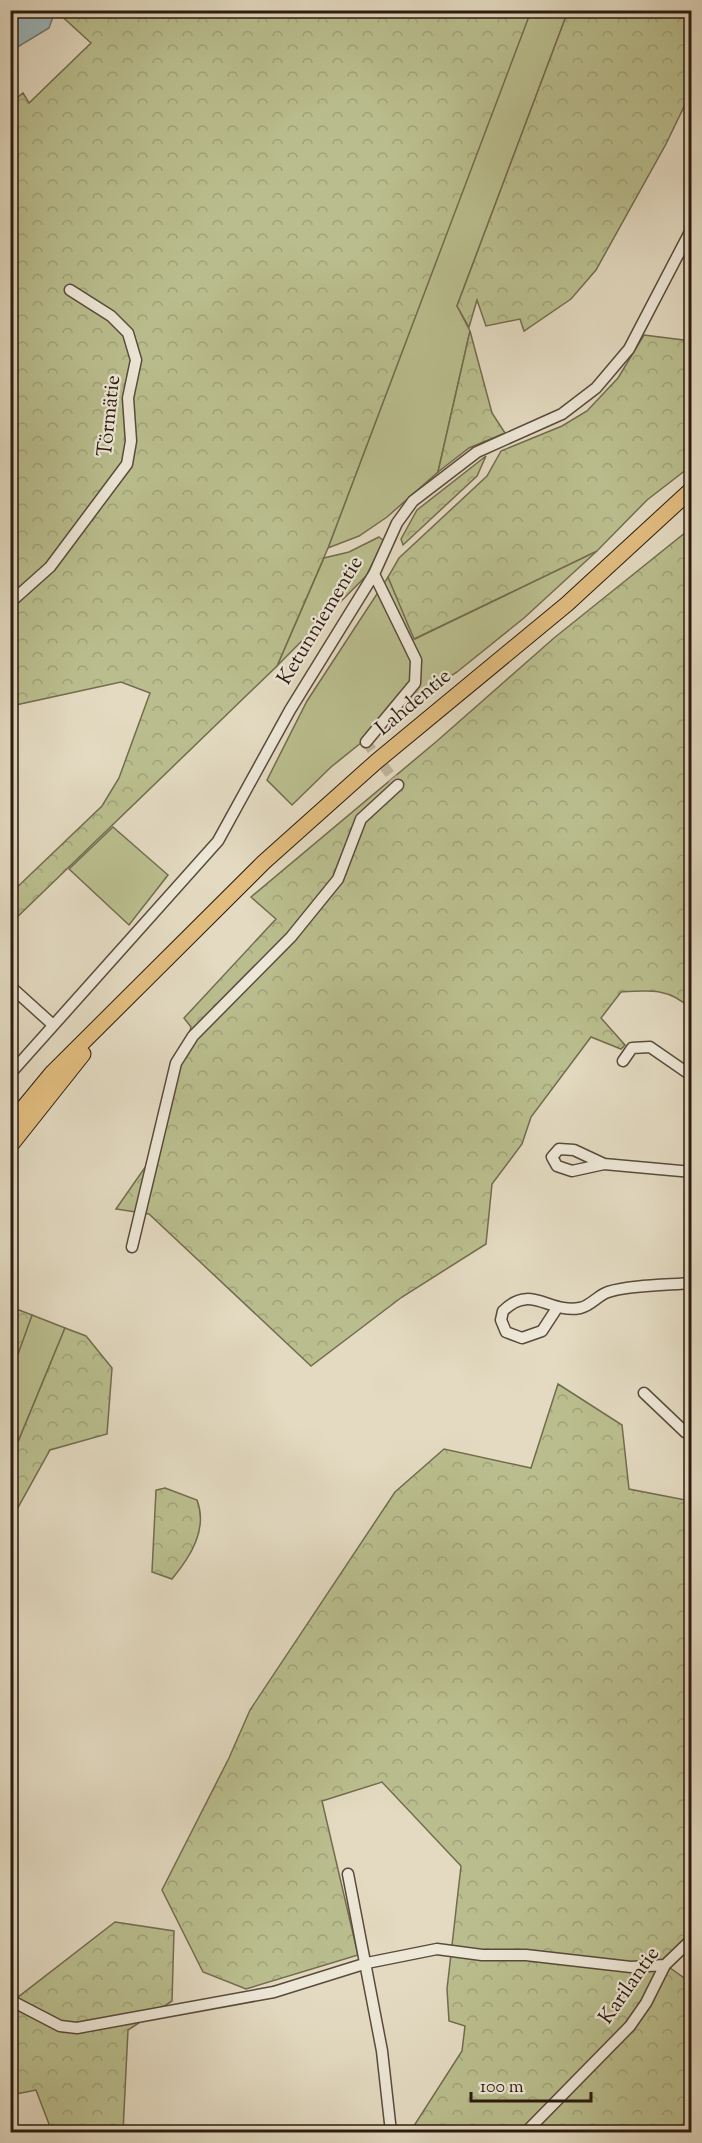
<svg xmlns="http://www.w3.org/2000/svg" width="702" height="2143" font-family="'Sorts Mill Goudy',serif">
	<style>
		.green { fill: #babe8e; stroke: #736c4e; stroke-width: 1.5 }
		.forest { fill: url(#forest-crowns); stroke: #736c4e; stroke-width: 1.5 }
		.water { fill: #9ab8bd; stroke: #6e7977; stroke-width: 1.5 }
		.lines { fill: none; stroke-linecap: round; stroke-linejoin: round }
		.minor-tunnel { stroke: #beb49d; stroke-width: 10; stroke-dasharray: 10 5; stroke-linecap: butt }
		.minor-casing { stroke: #5a4b3c; stroke-width: 13 }
		.highway-casing { stroke: #2c1b0f; stroke-width: 17 }
		.minor { stroke: #ede7d7; stroke-width: 10 }
		.highway { stroke: #e2bd80; stroke-width: 15 }
		.labels { text-anchor: middle; dominant-baseline: central; stroke-width: 4.5; stroke-linejoin: round; paint-order: stroke }
		.street-label { font-size: 21px; fill: #2c1b0f; stroke: #ede7d7 }
	</style>
	<defs>
		<pattern id="forest-crowns" width="20" height="18" patternUnits="userSpaceOnUse" patternTransform="scale(1.5)"><rect width="20" height="18" fill="#babe8e"/><path d="M2 6a3 3 0 1 1 6 0M12 15a3 3 0 1 1 6 0" fill="none" stroke="#a0a379"/></pattern>
	</defs>
	<rect width="100%" height="100%" fill="#e3dac1"/>
	<filter id="stains"><feTurbulence type="fractalNoise" baseFrequency=".00333" numOctaves="4"/><feColorMatrix values="0 0 0 0 .2 0 0 0 0 .09 0 0 0 0 .02 0 0 0 .5 -.17"/></filter>
	<radialGradient id="worn" r=".72"><stop offset=".6" stop-color="#630" stop-opacity="0"/><stop offset="1" stop-color="#630" stop-opacity=".3"/></radialGradient>
	<!-- green -->
	<path class="green" d="M530 11H568L457 306 470 331 438 472 387 517 359 536 328 548Z
		M379 537 383 540 382 545 366 576 277 666 324 558 349 552Z
		M597 551 524 618 457 672 413 701 331 767 292 805 267 780 307 701 388 577 415 639Z
		M113 827 168 875 129 925 69 869Z
		M32 1315 65 1328 11 1459 10 1374Z"/>
	<!-- forest -->
	<path class="forest" d="M55 10 531 11 328 548 277 666 11 923V893L102 806 119 778 150 693 121 682 11 706V103L23 93 29 103 91 43Z
		M568 11H691V92L666 144 596 270 571 299 524 331 520 319 486 326 477 300 469 327 457 306Z
		M470 331 492 413 505 433 469 448 438 472Z
		M644 335 691 341V466L647 500 597 551 414 639 388 577 399 558 487 476 501 451 562 426 587 411 618 378Z
		M486 456 477 476 403 545 401 539 417 510Z
		M691 528V1009C670 988 649 990 621 992L601 1018 625 1045 621 1049 591 1037 531 1117 522 1144 492 1184 486 1244 402 1297 311 1366 149 1214 116 1209 153 1156 191 1027 184 1018 276 919 251 897 437 741 554 638Z
		M11 1307 32 1315 11 1374Z
		M65 1328 86 1336 112 1368 107 1434 50 1450 11 1520V1459Z
		M558 1384 622 1425 629 1489 691 1501V1939L666 1965 691 1983V2132H410L462 2051 465 2026 449 2021 447 1989 461 1866 382 1782 322 1801 358 1955 246 1989 203 1972 162 1890 229 1758 250 1710 395 1492 444 1449 531 1468Z
		M165 1488 197 1500C208 1529 191 1556 172 1579L152 1572 156 1490Z
		M115 1922 174 1931 172 2001 128 2030 123 2132H52L36 2090 11 2095 10 1993 18 1997Z"/>
	<!-- water -->
	<path class="water" d="M11 10H55V11L49 28 11 51Z"/>
	<g class="lines">
		<!-- minor-tunnel -->
		<path class="minor-tunnel" d="M366 742 398 785"/>
		<!-- minor casing -->
		<g class="minor-casing">
			<path id="minor" d="M10 607 13 600 50 567 127 464 131 441 128 398 136 360 128 333 111 316 70 290
				M366 742 415 683 416 660 374 574
				M10 986 52 1024
				M623 1061 632 1048 650 1047 692 1076
				M10 1074 218 841 290 710 374 574 397 523 413 501 477 452 562 414 596 388 629 349 692 228
				M604 1164 574 1150 559 1149 552 1157 557 1166 572 1171 604 1164 692 1172
				M132 1247 176 1063 193 1036 291 937 338 879 361 819 398 785
				M557 1308 542 1331 522 1338 506 1332 501 1320 503 1311C531 1283 549 1314 580 1308 591 1306 598 1295 608 1292 629 1285 669 1285 692 1283
				M644 1393 685 1432 692 1433
				M348 1874 382 2051 391 2132
				M10 2000 60 2026 77 2028 274 1992 367 1963 437 1949 482 1955H526L631 1967 665 1965
				M526 2132 630 2026 646 2003 665 1965 692 1939"/>
		</g>
		<!-- highway casing -->
		<g class="highway-casing">
			<path id="highway" d="M10 1124 52 1073 264 862 377 761 567 604 692 489
				M10 1146 83 1054"/>
		</g>
		<!-- minor -->
		<use href="#minor" class="minor"/>
		<!-- highway -->
		<use href="#highway" class="highway"/>
	</g>
	<g class="labels">
		<!-- street labels -->
		<g class="street-label">
			<text transform="translate(110 416) rotate(-84)">Törmätie</text>
			<text transform="translate(321 621) rotate(-59)">Ketunniementie</text>
			<text transform="translate(414 703) rotate(-40)">Lahdentie</text>
			<text transform="translate(630 1986) rotate(-55)">Karilantie</text>
		</g>
	</g>
	<!-- margin -->
	<rect width="702" height="2143" fill="none" stroke="#e3dac1" stroke-width="36"/>
	<rect x="12" y="12" width="678" height="2119" fill="none" stroke="#2c1b0f" stroke-width="3"/>
	<rect x="18" y="18" width="666" height="2107" fill="none" stroke="#2c1b0f" stroke-width="1.5"/>
	<!-- scale -->
	<path d="M471 2092v9h120v-9" fill="none" stroke="#2c1b0f" stroke-width="3"/>
	<text x="480" y="2092" font-size="18" fill="#2c1b0f" stroke="#ede7d7" stroke-width="4.5" paint-order="stroke">100 m</text>
	<rect width="100%" height="100%" filter="url(#stains)"/>
	<rect width="100%" height="100%" fill="url(#worn)"/>
</svg>
